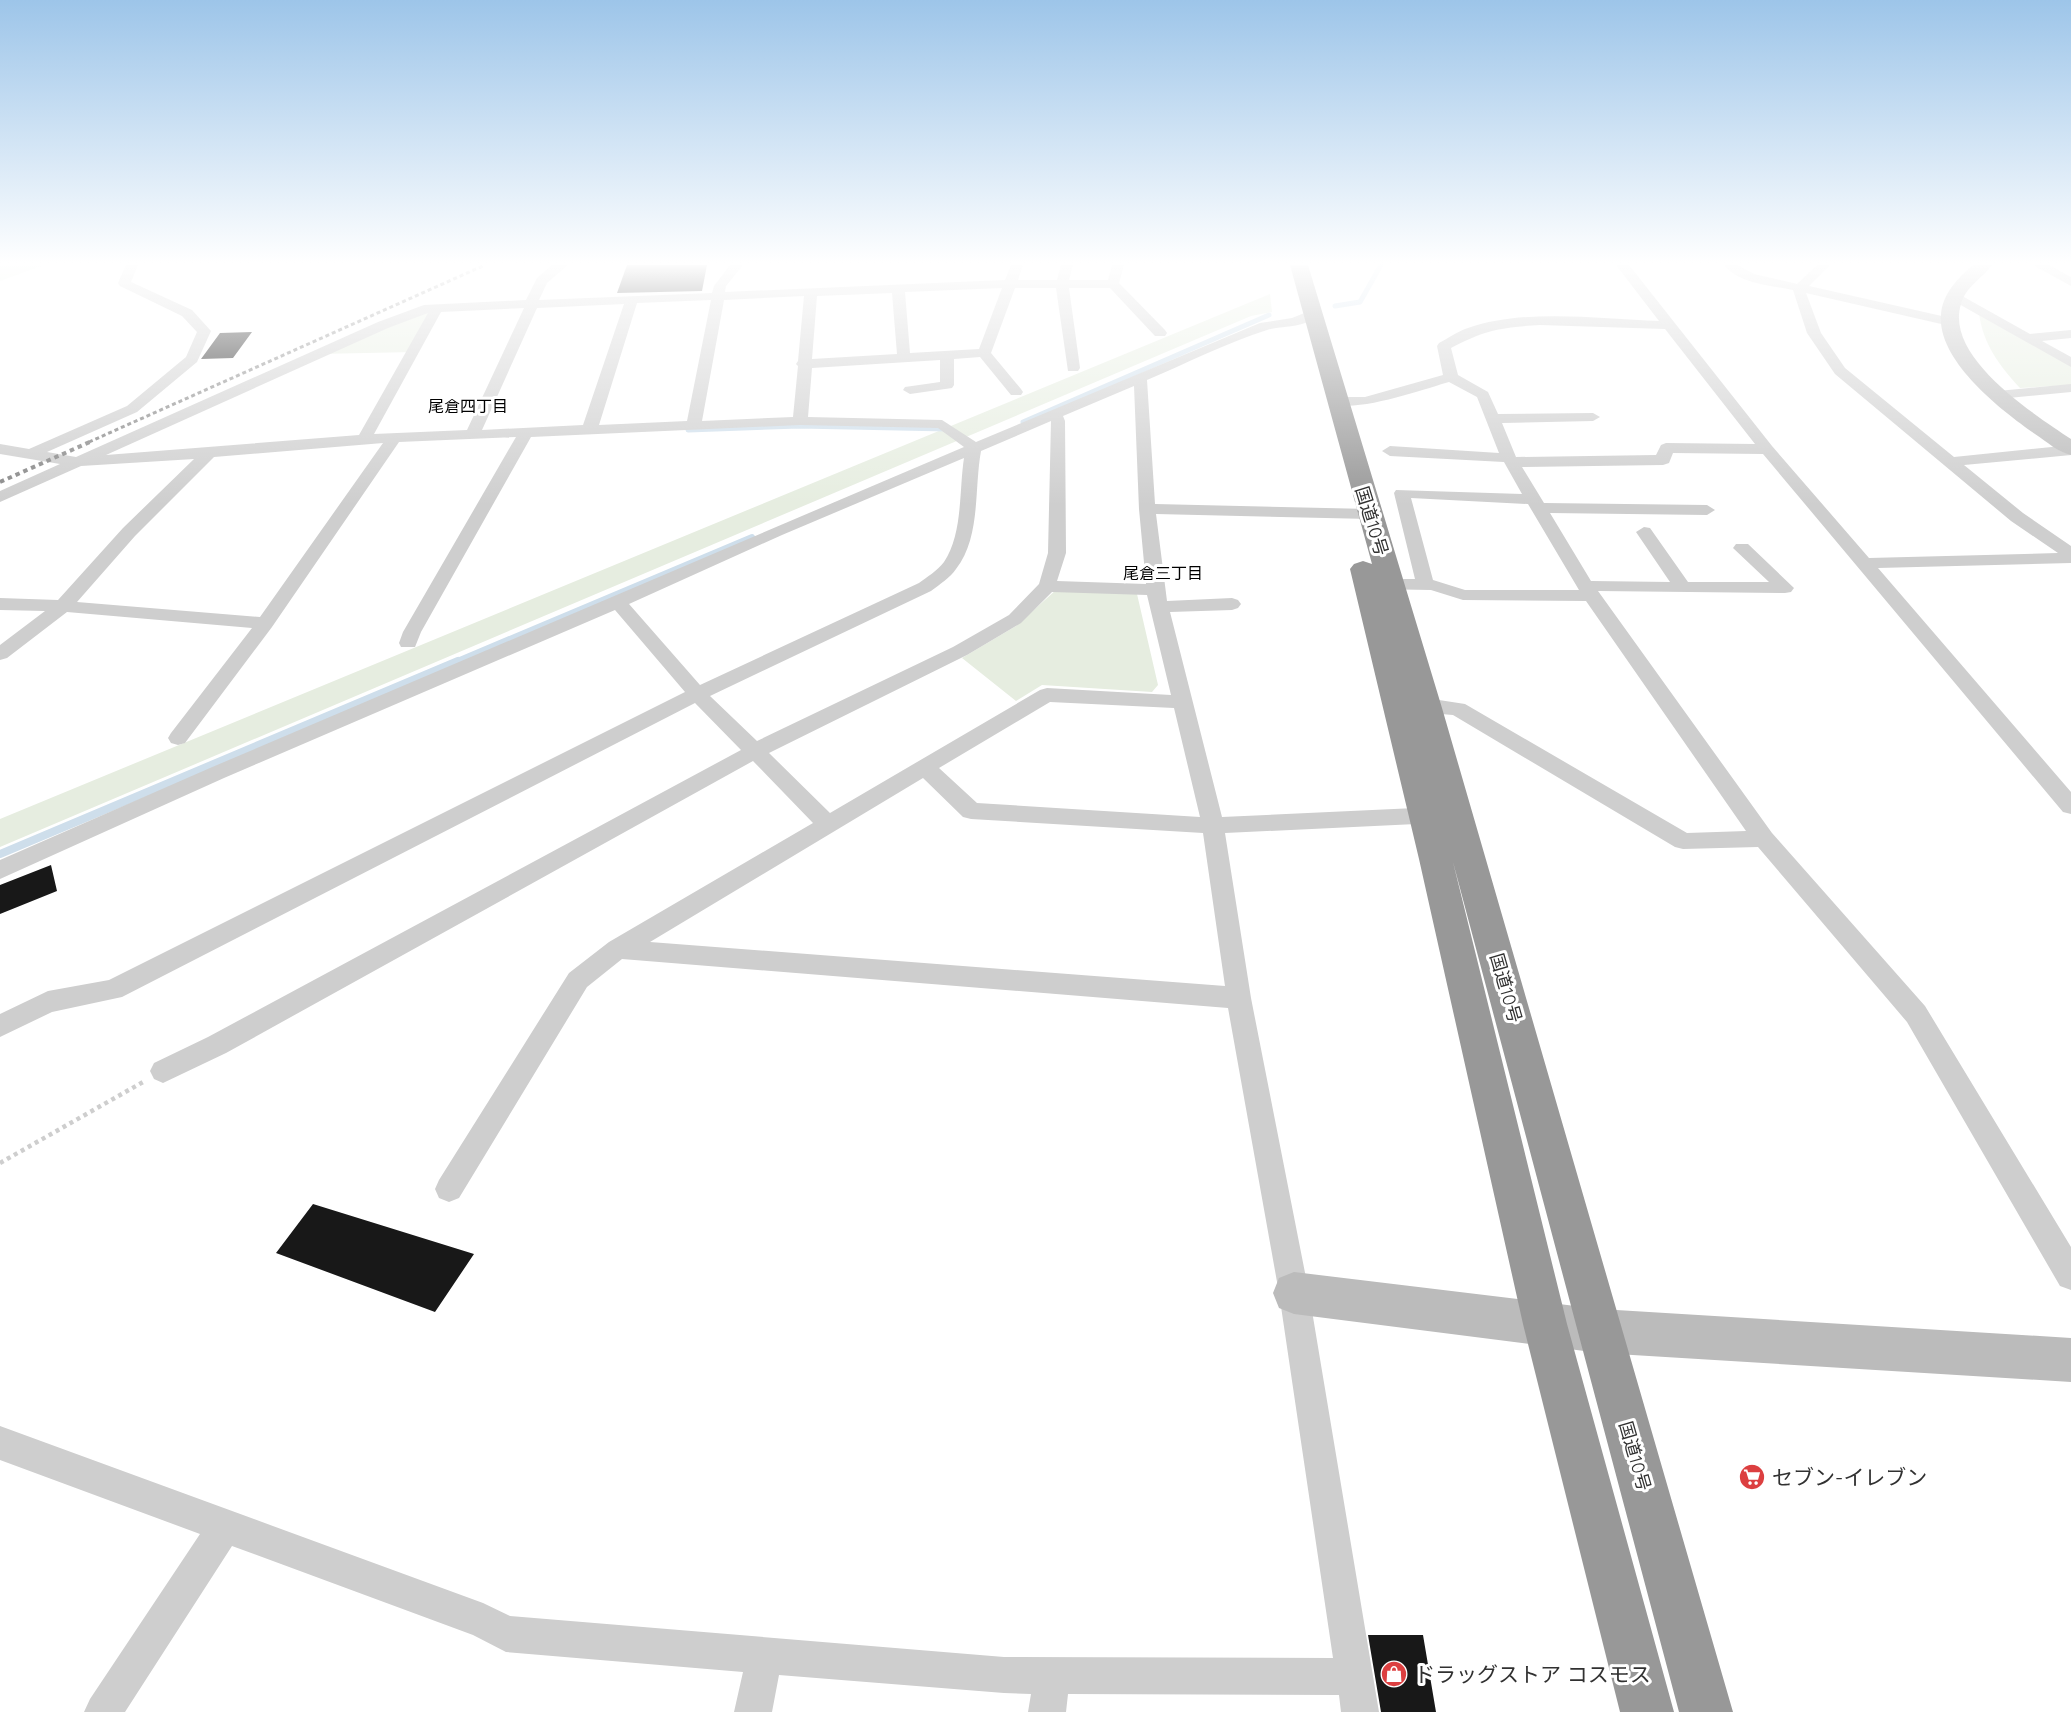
<svg xmlns="http://www.w3.org/2000/svg" width="2071" height="1712" font-family="Quicksand,'Noto Sans JP',sans-serif">
	<style>
		.green { fill: #e6ede0 }
		.lines { fill: none; stroke-linecap: round; stroke-linejoin: round }
		.stream-far2 { stroke: #cedeeb; stroke-width: 5 }
		.stream-far1 { stroke: #cedeeb; stroke-width: 6 }
		.stream { stroke: #cedeeb; stroke-width: 8 }
		.building { fill: #181818 }
		.path { stroke: #cecece; stroke-width: 4.5; stroke-dasharray: 4 4; stroke-linecap: butt }
		.street { fill: #cecece; fill-rule: evenodd }
		.secondary { fill: #bbb; fill-rule: evenodd }
		.highway { fill: #989898; fill-rule: evenodd }
		.rail-far1 { stroke: #868686; stroke-width: 3; stroke-dasharray: 4 3; stroke-linecap: butt }
		.rail { stroke: #868686; stroke-width: 4; stroke-dasharray: 4.5 4; stroke-linecap: butt }
		.labels { text-anchor: middle; dominant-baseline: central; stroke-width: 6; stroke-linejoin: round; paint-order: stroke }
		.far-neighbourhood-label { font-size: 16px; fill: #000; stroke: #fff }
		.street-label { font-size: 18px; fill: #313131; stroke: #fff }
		.near-poi-label { font-size: 21px; fill: #313131; stroke: #fff; text-anchor: start }
	</style>
	<rect width="100%" height="100%" fill="#fff"/>
	<!-- green -->
	<path class="green" d="M0 265H44L0 281Z
		M1270 294 1272 312 1251 316 0 847V819Z
		M437 308 413 352 318 354Z
		M1979 313 2071 360V385L2020 388C1999 365 1983 344 1979 313Z
		M1056 590 1137 594 1158 685 1152 692 1042 685 1016 701 962 658 1016 626Z"/>
	<g class="lines">
		<!-- stream-far2 -->
		<path class="stream-far2" d="M1335 306 1360 302 1381 265
			M1023 422 1269 315
			M688 430 799 426 948 429"/>
		<!-- stream-far1 -->
		<path class="stream-far1" d="M455 662 752 537"/>
		<!-- stream -->
		<path class="stream" d="M0 854 458 661"/>
	</g>
	<!-- building -->
	<path class="building" d="M627 265H707L702 291 617 293Z
		M252 332 233 358 201 359 220 333Z
		M51 865 57 891 0 914V885Z
		M313 1204 474 1254 435 1312 276 1253Z
		M1368 1635H1423L1436 1712H1381Z"/>
	<g class="lines">
		<!-- path -->
		<path class="path" d="M0 1163 143 1082"/>
		<!-- street -->
		<path class="street" d="M126 265H138L131 282 192 310 211 331 197 362 137 412 47 452 76 457 378 322 424 305 526 300 537 278 552 265H568L547 283 539 300 712 293 714 286 730 265H743L726 286 725 292 1005 280 1011 265H1023L1018 280H1057L1061 265H1073L1069 280H1108L1112 265H1124L1119 283 1165 330 1167 333 1165 336H1155L1110 288H1069L1080 368 1078 371H1068L1056 288H1015L991 353 1021 389 1023 392 1021 395H1011L980 357 954 359V385L952 388 910 394 903 390 905 387 940 382V360L812 368 808 417 942 420 976 442 1260 323 1292 318 1312 310 1317 311 1319 314C1305 329 1284 325 1267 330 1228 342 1185 364 1147 380L1155 504 1370 509 1378 514 1370 519 1156 514 1167 601 1232 598 1238 600 1241 604 1238 608 1232 610 1170 612 1222 817 1437 807 1445 809 1448 815 1445 821 1437 823 1225 833 1251 998 1309 1293 1379 1712H1341L1339 1695 1068 1694 1066 1712H1028L1031 1694 1004 1693 779 1675 772 1712H734L743 1672 506 1652 473 1635 232 1546 125 1712H84L90 1699 200 1534 0 1460V1426L483 1603 510 1616 1004 1657 1333 1658 1279 1293 1228 1008 622 959 587 987 459 1198 449 1202 439 1198 435 1189 439 1180 569 973 609 942 813 823 753 761 226 1053 163 1083 154 1079 150 1071 154 1063 208 1037 741 750 695 703 122 997 52 1012 0 1037V1014L48 991 109 980 685 692 615 610 224 778 0 879V860L210 768 964 447 938 428 800 425 531 437 421 632 415 647H401L399 643 403 632 516 437 399 442 272 627 185 743 178 745 171 743 168 738 171 733 252 628 67 612 7 658 0 660V645L45 611 0 610V598L58 600 123 528 194 459 81 466 0 502V491L60 464 0 454V444L29 449 127 406 186 357 197 332 182 316 120 286 118 283ZM1002 288 979 349 910 353 905 292ZM892 293 897 354 812 359 817 296ZM804 296 798 361 796 364 798 366 793 417 702 421 724 300ZM711 300 687 421 599 425 637 303ZM624 304 583 425 482 430 537 308ZM524 308 467 430 374 434 441 312ZM428 313 359 435 106 455 388 328ZM1134 386 1139 509 1146 584 1057 581 1066 553 1065 421 1063 416ZM1051 421 1048 553 1039 584 1009 615 953 647 757 741 710 696 931 591C940 584 950 578 956 569 981 537 974 489 981 451ZM383 443 260 617 77 602 135 536 214 457ZM964 458C959 490 963 534 944 562 937 571 927 577 919 583L700 685 629 604 782 535ZM1052 592 1147 595 1171 695 1047 688 1040 690 830 813 769 753 967 655 1021 623ZM1050 702 1174 708 1200 817 977 803 939 768ZM923 778 963 817 971 819 1203 833 1225 986 650 942Z
			M1616 265H1629L1772 446 1869 558 2058 553 2011 521 1835 374 1807 333 1793 290C1770 285 1739 284 1724 265H1737L1754 274 1797 284 1817 265H1830L1809 286 1955 319 1957 322 1955 325 1950 326 1806 293 1821 333 1845 368 1954 457 2071 445V455L1964 465 2023 513 2071 546V563L1878 568 2071 792V814L2063 812 1763 454 1673 453 1669 463 1663 465 1522 467 1544 503 1707 505 1715 510 1707 515 1550 513 1591 581 1670 582 1636 532 1644 527 1650 528 1688 582H1769L1733 548 1736 544H1748L1794 588 1791 592 1785 593 1598 591 1772 833 1925 1006 2071 1247V1290L2060 1286 1907 1022 1758 847 1683 849 1675 847 1453 715C1437 713 1419 715 1404 711L1401 706 1404 701 1426 698 1465 704 1687 833 1746 831 1586 601 1463 600 1431 590 1375 589 1369 588 1366 584 1369 580 1375 579H1415L1394 493 1396 490 1522 494 1504 462 1390 456 1382 451 1390 446 1499 453 1477 397 1449 382C1427 388 1344 418 1328 400L1330 397H1365L1443 375 1437 346 1439 343C1449 338 1458 331 1468 328 1525 308 1600 319 1659 321ZM1540 325 1665 329 1755 444 1666 443 1661 445 1656 455 1516 457 1502 423 1593 421 1600 417 1593 413 1498 414 1488 392 1458 375 1451 348C1484 330 1503 327 1540 325ZM1411 498 1528 504 1579 590H1465L1433 580Z
			M2033 265H2049L2071 277V286Z
			M1955 292 2030 334 2071 330V338L2042 341 2071 357V367L1950 299 1949 296 1950 293Z
			M2071 384V392L1998 399 1991 395 1998 391Z"/>
		<!-- secondary -->
		<path class="secondary" d="M1973 265H1992C1982 279 1966 286 1961 304 1944 357 2035 415 2071 439V455C2058 452 2047 442 2035 434 2002 411 1937 361 1941 315 1942 294 1958 278 1973 265Z
			M1294 1272 1600 1309 2071 1338V1382L1600 1353 1294 1314 1279 1308 1273 1293 1279 1278Z"/>
		<!-- highway -->
		<path class="highway" d="M1290 265H1308L1442 708 1733 1712H1679L1453 862 1567 1324 1674 1712H1620L1523 1324 1419 859 1350 569 1354 564 1363 561 1372 564Z"/>
		<!-- rail-far1 -->
		<path class="rail-far1" d="M89 442 485 265"/>
		<!-- rail -->
		<path class="rail" d="M0 482 92 441"/>
	</g>
	<!-- sky -->
	<linearGradient id="sky" x2="0" y2="1"><stop stop-color="#9dc5e9"/><stop offset="0.52" stop-color="#fff"/><stop offset="1" stop-color="#fff" stop-opacity="0"/></linearGradient>
	<rect width="2071" height="505" fill="url(#sky)"/>
	<!-- icons -->
	<defs>
		<g id="supermarket-disc" transform="scale(1.35)"><circle r="9.5" fill="#dc3f40" stroke="#fff"/><path d="M-6-5.5h2.5l.6 2H6L4.5 2H-2.5L-4.4-4H-6ZM-1.5 3.2a1.3 1.3 0 1 0 .1 0ZM3 3.2a1.3 1.3 0 1 0 .1 0Z" fill="#fff"/></g>
		<g id="shop-disc" transform="scale(1.35)"><circle r="9.5" fill="#dc3f40" stroke="#fff"/><path d="M-5-2.5h2.3a2.7 3.5 0 0 1 5.4 0H5L5.5 6h-11ZM-1.5-2.5h3a1.5 2.3 0 0 0-3 0Z" fill="#fff"/></g>
	</defs>
	<g fill-rule="evenodd">
		<use href="#supermarket-disc" x="1752" y="1477"/>
		<use href="#shop-disc" x="1394" y="1674"/>
	</g>
	<g class="labels">
		<!-- far-neighbourhood labels -->
		<g class="far-neighbourhood-label">
			<text x="468" y="406">尾倉四丁目</text>
			<text x="1163" y="573">尾倉三丁目</text>
		</g>
		<!-- street labels -->
		<g class="street-label">
			<text transform="translate(1372 521) rotate(73)">国道10号</text>
			<text transform="translate(1506 988) rotate(74)">国道10号</text>
			<text transform="translate(1635 1456) rotate(74)">国道10号</text>
		</g>
		<!-- near-poi labels -->
		<g class="near-poi-label">
			<text x="1772" y="1477">セブン-イレブン</text>
			<text x="1414" y="1674">ドラッグストア コスモス</text>
		</g>
	</g>
</svg>
